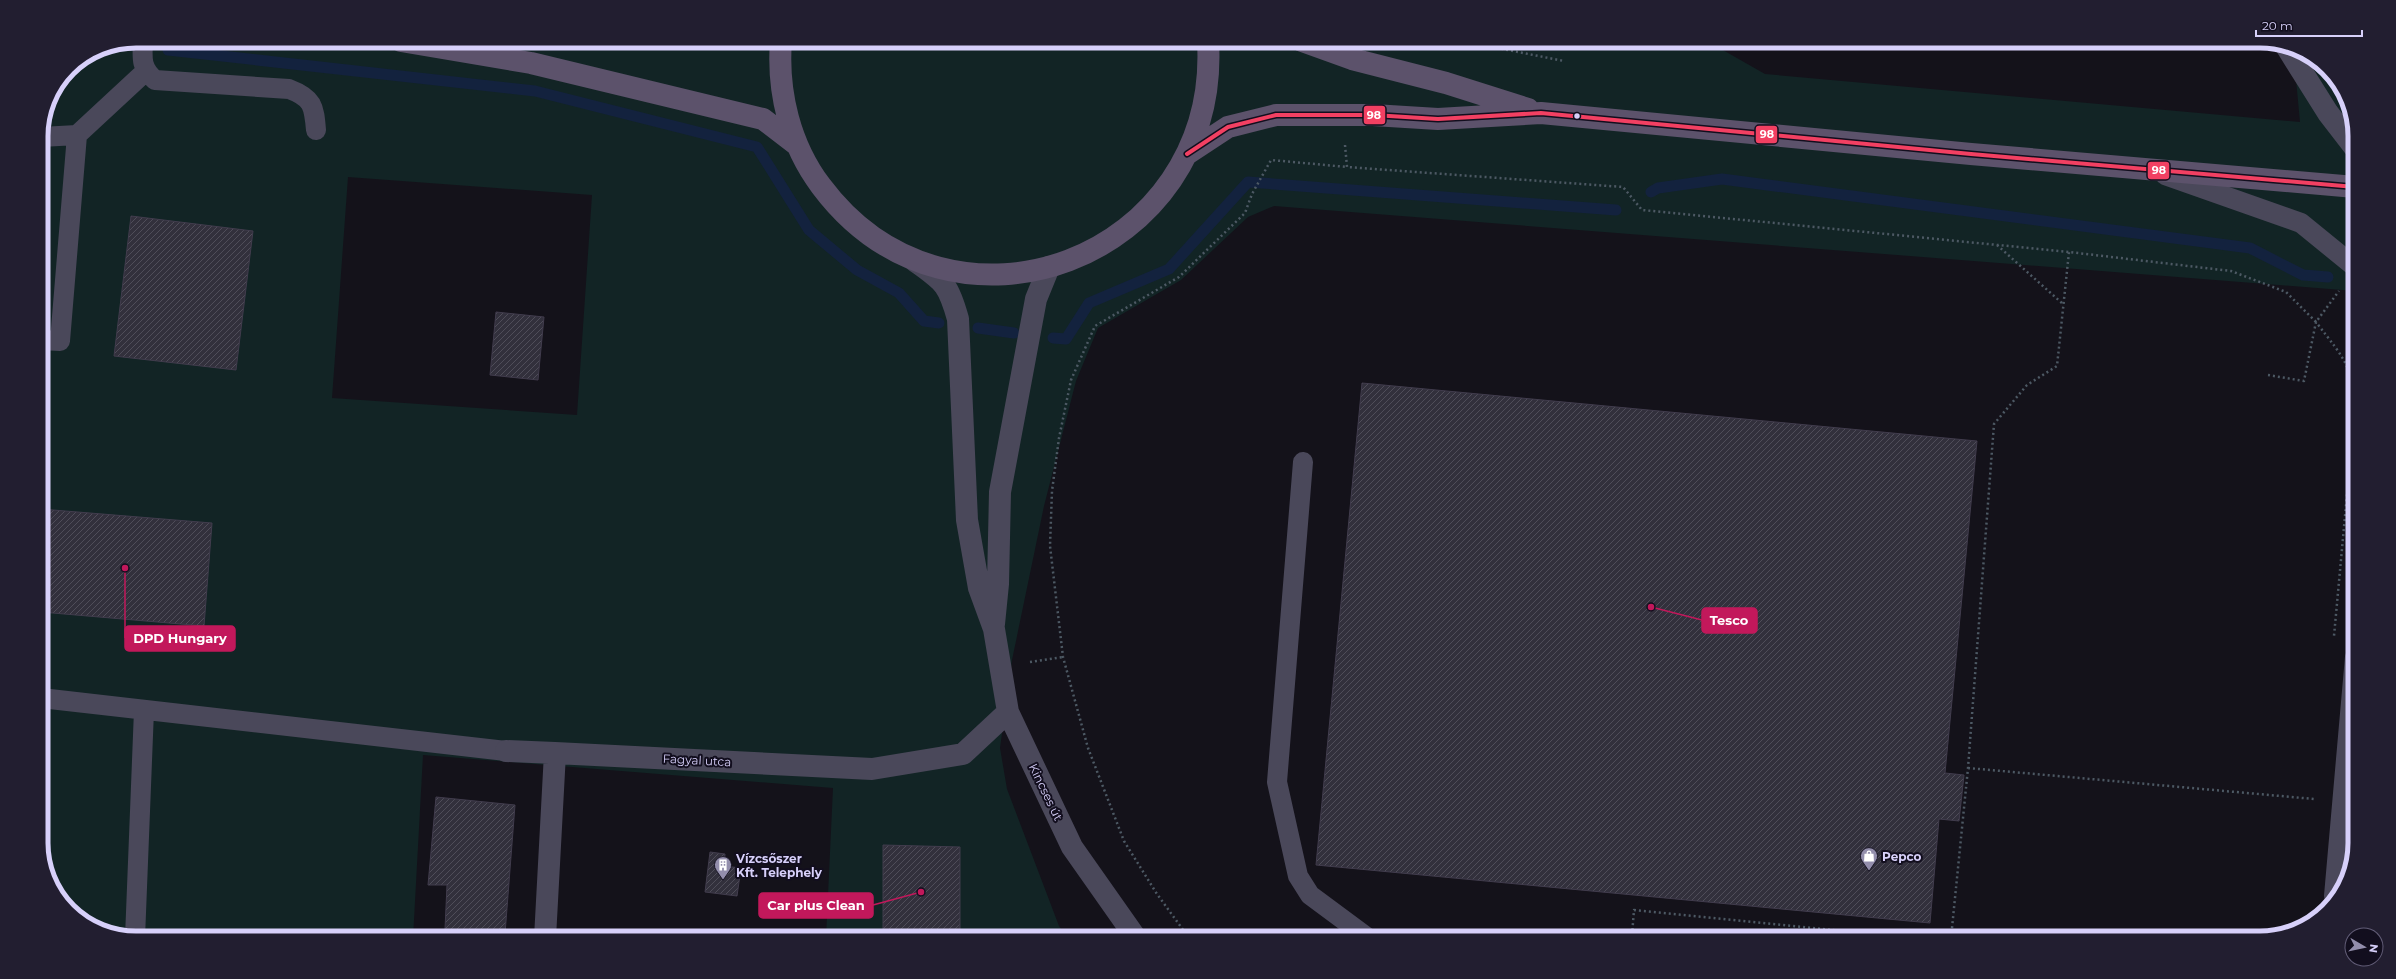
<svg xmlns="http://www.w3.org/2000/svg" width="2396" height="979" font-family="Montserrat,sans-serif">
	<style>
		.green { fill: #122425; fill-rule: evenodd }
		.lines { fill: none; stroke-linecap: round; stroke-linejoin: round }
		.stream { stroke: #13223e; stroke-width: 11 }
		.building { fill: url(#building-hatch); stroke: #413c4d }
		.path { stroke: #4d5964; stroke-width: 2.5; stroke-dasharray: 2 3; stroke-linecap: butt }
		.lane { stroke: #4a485a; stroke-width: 20 }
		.street { stroke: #4a485a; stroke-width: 22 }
		.primary { stroke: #5c526b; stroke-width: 22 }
		.bus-1-casing { stroke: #120e1e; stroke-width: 7 }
		.bus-1 { stroke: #f24062; stroke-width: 4 }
		.bus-dot { fill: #d7d0fa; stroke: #120e1e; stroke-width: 1.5 }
		.labels { text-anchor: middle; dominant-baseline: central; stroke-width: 4; stroke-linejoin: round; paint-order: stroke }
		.street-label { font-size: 12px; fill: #d7d0fa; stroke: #120e1e }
		.poi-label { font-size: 12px; font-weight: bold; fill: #d7d0fa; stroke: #120e1e; text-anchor: start }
		.rim { fill: none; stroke: #d7d0fa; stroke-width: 5 }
		.leader { fill: none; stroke: #c2185b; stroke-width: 1.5 }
		.callout-dot { fill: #c2185b; stroke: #120e1e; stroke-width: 1.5 }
		.callout { fill: #c2185b; stroke: #c2185b; stroke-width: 1.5 }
		.callout-label { font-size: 13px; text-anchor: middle; font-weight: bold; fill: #fff }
		.line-badge { stroke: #120e1e; stroke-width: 1.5 }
		.badge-label { font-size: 11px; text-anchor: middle; font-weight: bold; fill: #fff }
	</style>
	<defs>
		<pattern id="building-hatch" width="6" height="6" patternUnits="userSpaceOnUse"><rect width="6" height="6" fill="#32303c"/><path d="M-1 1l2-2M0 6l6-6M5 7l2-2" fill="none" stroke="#4f4d59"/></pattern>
	</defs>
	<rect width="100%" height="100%" fill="#14121a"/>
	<!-- green -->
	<path class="green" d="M136 41H1707L1765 74 2300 122 2293 48 2335 78 2355 130V291L1274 206 1248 217 1181 280 1098 328 1076 381 1044 506 1012 660 1000 748 1007 789 1059 926 1068 938H826L833 788 423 755 413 938H136L100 931 61 901 41 849V130L48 100 69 69 100 48ZM348 177 592 195 577 415 332 398Z"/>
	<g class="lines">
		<!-- stream -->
		<path class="stream" d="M114 45 117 46
			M168 50 535 91 757 147 809 230 857 270 899 293 924 321 939 323
			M1651 192 1658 188 1722 179 2250 248 2303 275 2328 277
			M978 328 1014 333
			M1053 338 1066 339 1089 303 1169 269 1248 182 1616 210"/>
	</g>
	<!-- building -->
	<path class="building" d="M131 216 253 231 236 370 114 356Z
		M496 312 544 317 538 380 490 375Z
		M1362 383 1977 441 1945 773 1964 775 1959 821 1939 819 1930 923 1316 865Z
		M41 509 212 523 204 626 41 612Z
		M436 797 515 805 505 934 445 929 447 885H428Z
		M883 845 960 847V938H883Z
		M710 852 725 854 724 866 741 868 737 896 705 892Z"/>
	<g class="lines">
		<!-- path -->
		<path class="path" d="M1462 41 1564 61
			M1345 145 1347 167 1623 187 1642 210 2069 252 2231 271 2286 292 2316 322 2339 291
			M1997 245 2063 304
			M2268 375 2304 381 2316 322C2345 360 2355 367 2354 418L2334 636
			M1030 662 1063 657
			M1968 768 2314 799
			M1632 935 1634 910 1911 938
			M1189 938 1157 894 1124 841 1088 748 1063 657 1050 546 1052 491 1059 438 1071 380 1095 326 1179 277 1245 213 1252 194 1271 160 1347 167
			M1951 938 1968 768 1994 424 2027 385 2057 366 2069 252"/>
		<!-- lane -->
		<path class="lane" d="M143 41C142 59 141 68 155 80L289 89C313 98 314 106 316 130
			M41 137 77 135
			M2165 175 2301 223 2355 267
			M41 340 60 341 77 135 146 71
			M1303 462 1277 782 1298 876 1310 895 1368 938
			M41 698 506 751
			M2334 896 2355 657
			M135 938 144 710"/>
		<!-- street -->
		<path class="street" d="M2286 46 2328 113 2355 148
			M915 261C944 282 948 283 958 319L967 520 979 588 994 629 1008 712 1072 847 1136 938
			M994 624 998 584 1000 492 1036 299 1049 267
			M506 751 555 753
			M545 938 555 753 872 769 963 754 1008 712"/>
		<!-- primary -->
		<path class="primary" d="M401 41 531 63 763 119 797 145
			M781 41C777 92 790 145 821 186 952 361 1221 258 1208 41
			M1302 41 1352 59 1446 83 1528 109
			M1187 154 1228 127 1276 115H1373L1438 119 1541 113 1971 154 2355 187"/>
		<!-- bus-1 casing -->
		<g class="bus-1-casing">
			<path id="bus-1" d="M1187 154 1228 127 1276 115H1373L1438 119 1541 113 1971 154 2355 187"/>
		</g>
		<!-- bus-1 -->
		<use href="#bus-1" class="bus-1"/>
	</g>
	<!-- icons -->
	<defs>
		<g id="shop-pin" transform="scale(0.9)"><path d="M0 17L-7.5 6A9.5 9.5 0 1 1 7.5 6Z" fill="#938eac" stroke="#120e1e"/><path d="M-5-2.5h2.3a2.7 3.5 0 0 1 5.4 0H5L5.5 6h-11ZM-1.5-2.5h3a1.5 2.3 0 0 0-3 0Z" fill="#fff"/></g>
		<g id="building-pin" transform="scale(0.9)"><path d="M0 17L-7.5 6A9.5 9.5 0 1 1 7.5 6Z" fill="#938eac" stroke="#120e1e"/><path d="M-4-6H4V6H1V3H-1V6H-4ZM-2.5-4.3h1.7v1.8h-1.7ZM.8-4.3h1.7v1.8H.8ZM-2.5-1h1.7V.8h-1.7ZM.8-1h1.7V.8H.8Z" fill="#fff"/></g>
	</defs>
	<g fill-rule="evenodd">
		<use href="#shop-pin" x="1869" y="856"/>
		<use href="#building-pin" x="723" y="865"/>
	</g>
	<!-- markers -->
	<circle class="bus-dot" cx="1577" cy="116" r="3.5"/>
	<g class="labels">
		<!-- street labels -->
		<g class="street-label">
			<text transform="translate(697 760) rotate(3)">Fagyal utca</text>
			<text transform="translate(1046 792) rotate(64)">Kincses út</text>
		</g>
		<!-- poi labels -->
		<g class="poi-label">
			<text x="1882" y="856">Pepco</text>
			<text x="736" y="858">Vízcsőszer<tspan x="736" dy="14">Kft. Telephely</tspan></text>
		</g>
	</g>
	<!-- crop -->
	<path d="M0 0H2396V979H0ZM136 48H2260A88 88 0 0 1 2348 136V843A88 88 0 0 1 2260 931H136A88 88 0 0 1 48 843V136A88 88 0 0 1 136 48Z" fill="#221e30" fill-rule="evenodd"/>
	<path class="rim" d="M136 48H2260A88 88 0 0 1 2348 136V843A88 88 0 0 1 2260 931H136A88 88 0 0 1 48 843V136A88 88 0 0 1 136 48Z"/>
	<!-- callouts -->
	<path class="leader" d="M1651 607L1702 620M125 568L125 638M921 892L873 905"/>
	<g class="callout-dot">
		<circle cx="1651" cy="607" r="4"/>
		<circle cx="125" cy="568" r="4"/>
		<circle cx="921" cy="892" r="4"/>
	</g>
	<g class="callout">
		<rect x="1702" y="608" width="55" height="25" rx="4"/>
		<rect x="125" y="626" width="110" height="25" rx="4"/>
		<rect x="759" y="893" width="114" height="25" rx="4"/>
	</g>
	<g class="callout-label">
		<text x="1729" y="625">Tesco</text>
		<text x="180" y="643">DPD Hungary</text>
		<text x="816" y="910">Car plus Clean</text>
	</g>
	<g class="line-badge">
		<rect x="1363" y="105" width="23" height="20" rx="4" fill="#f24062"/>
		<rect x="1755" y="125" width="23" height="19" rx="4" fill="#f24062"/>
		<rect x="2147" y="161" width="23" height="19" rx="4" fill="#f24062"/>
	</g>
	<g class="badge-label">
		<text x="1374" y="119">98</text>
		<text x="1767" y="138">98</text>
		<text x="2159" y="174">98</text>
	</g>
	<!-- north arrow -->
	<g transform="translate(2364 947) rotate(99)"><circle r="19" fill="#120e1e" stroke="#615c76"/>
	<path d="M0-3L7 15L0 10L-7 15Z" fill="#938eac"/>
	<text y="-6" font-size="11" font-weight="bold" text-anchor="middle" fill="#d7d0fa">N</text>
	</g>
	<!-- scale -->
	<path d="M2256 30v6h106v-6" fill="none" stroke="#d7d0fa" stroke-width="2"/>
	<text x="2262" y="30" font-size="12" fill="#d7d0fa" stroke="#120e1e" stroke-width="3" paint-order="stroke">20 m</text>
</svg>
